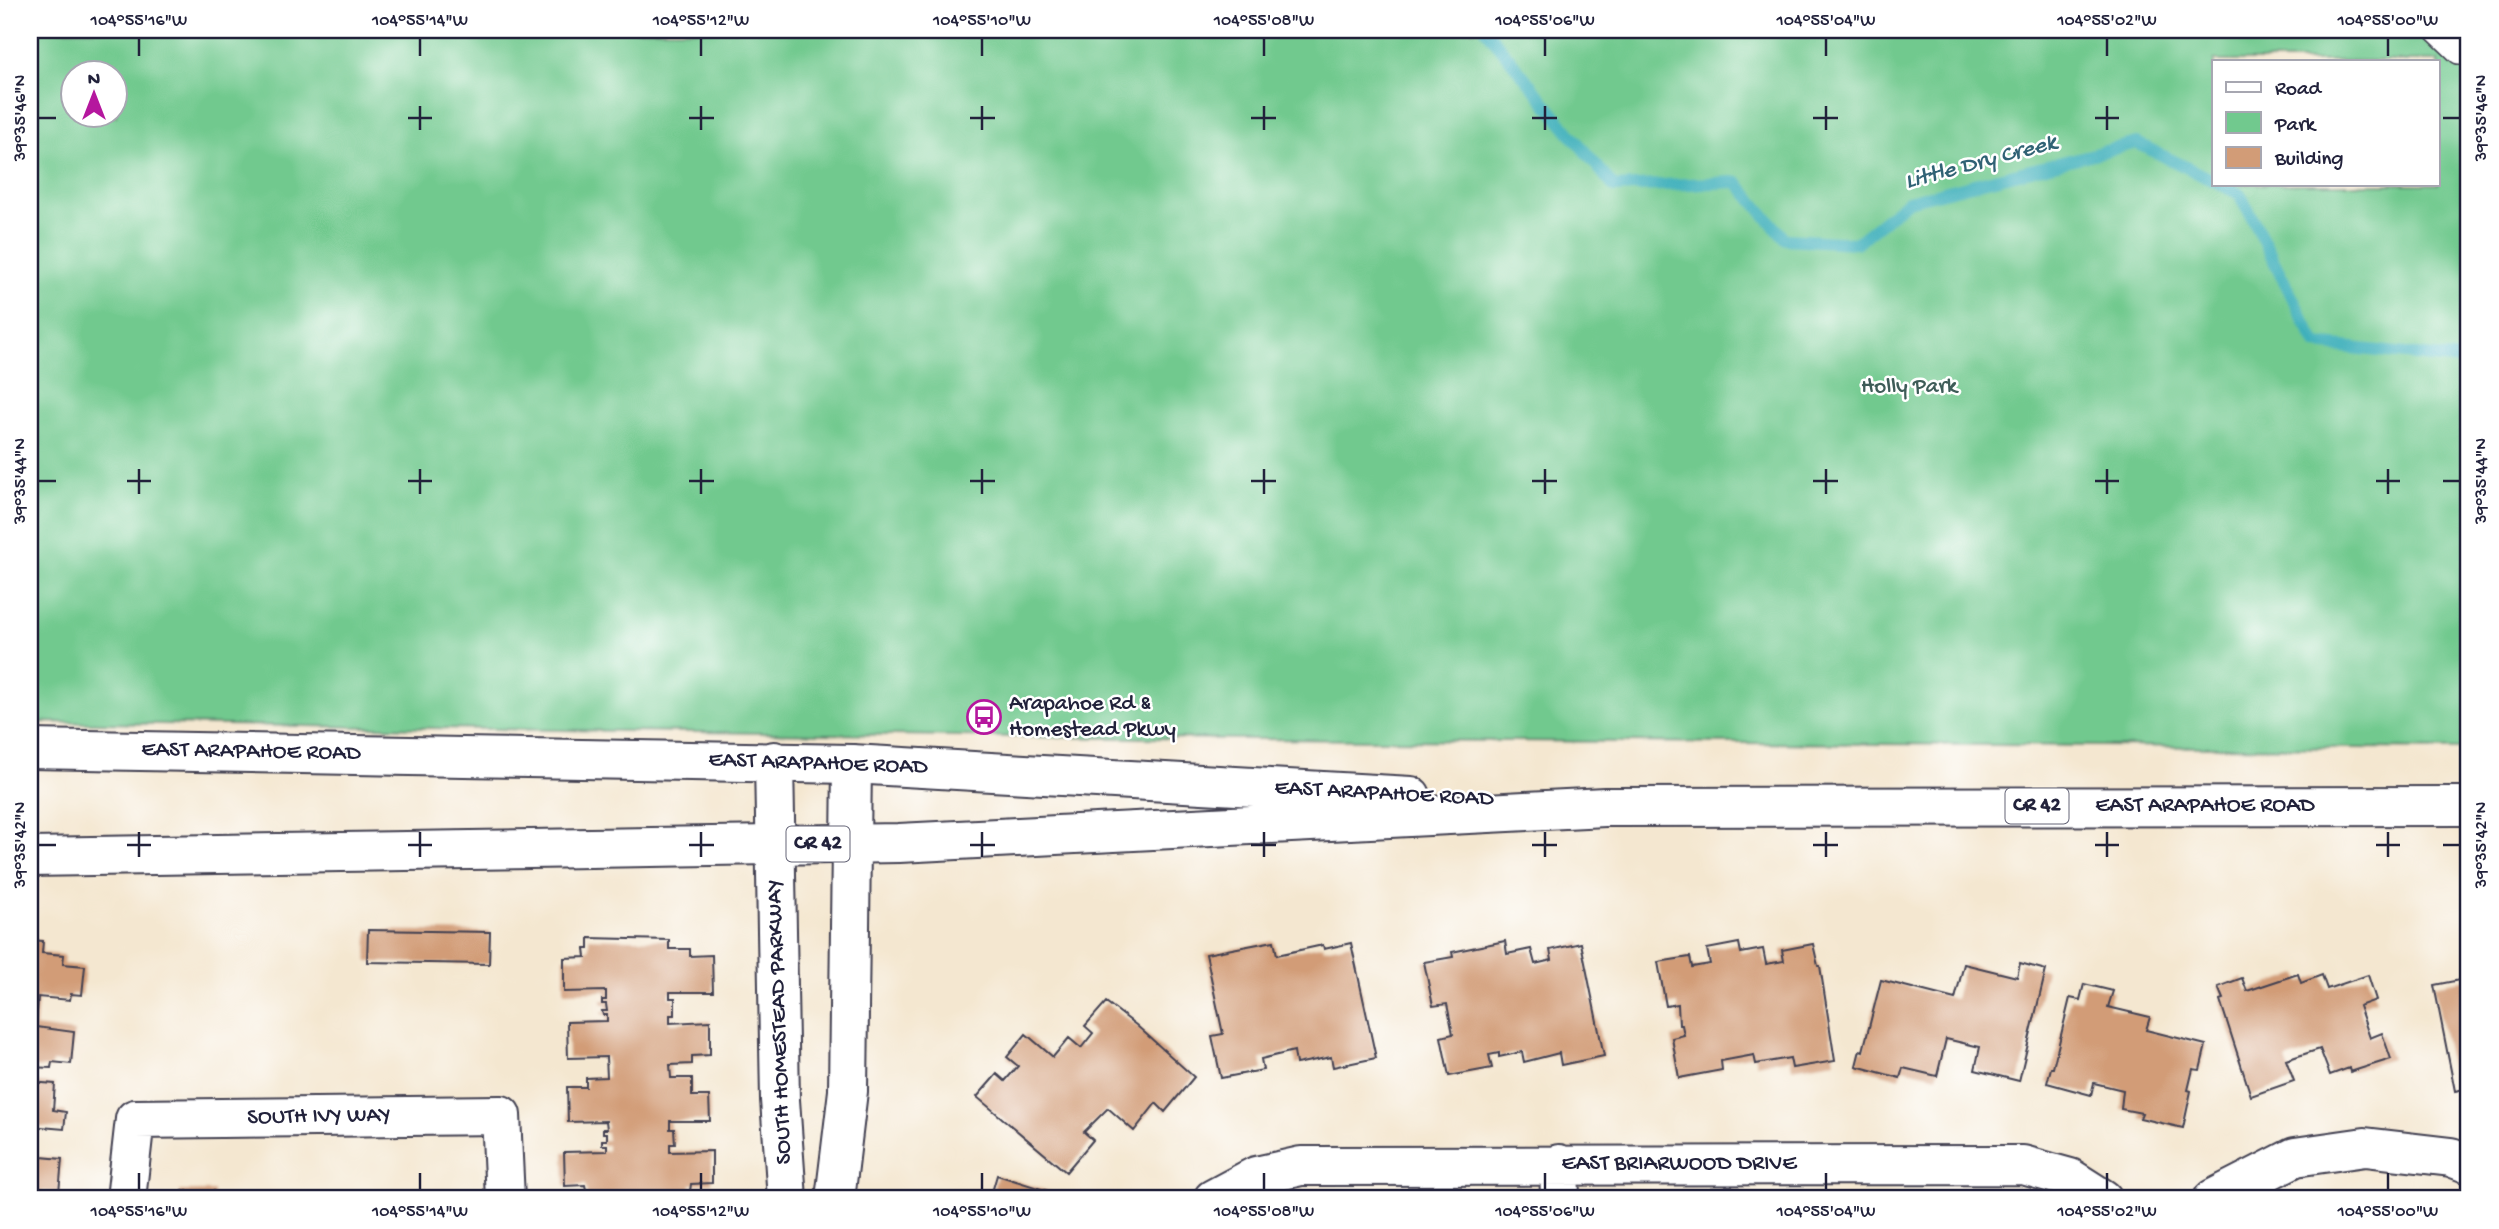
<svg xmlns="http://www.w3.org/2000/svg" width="2499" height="1229" font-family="'Gochi Hand',sans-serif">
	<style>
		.green { fill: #71c98e; stroke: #4a7664; stroke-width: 2; fill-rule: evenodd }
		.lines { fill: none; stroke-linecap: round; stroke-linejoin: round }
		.stream { stroke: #40b0bb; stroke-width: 12 }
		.building { fill: #d29c77 }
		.service-casing { stroke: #424051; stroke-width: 26 }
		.minor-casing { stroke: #424051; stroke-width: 42 }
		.primary-casing { stroke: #424051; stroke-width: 42 }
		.service { stroke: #fff; stroke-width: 23 }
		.minor { stroke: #fff; stroke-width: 38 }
		.primary { stroke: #fff; stroke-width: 38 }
		.ticks { fill: none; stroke: #22223b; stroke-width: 2.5 }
		.labels { text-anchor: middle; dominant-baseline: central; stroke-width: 5; stroke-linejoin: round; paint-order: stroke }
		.shield { fill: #fff; stroke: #646476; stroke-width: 2 }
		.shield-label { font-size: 21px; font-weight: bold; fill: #22223b }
		.park-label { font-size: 23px; fill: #3e5c58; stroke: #fff }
		.poi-label { font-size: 23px; fill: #22223b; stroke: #fff; text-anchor: start }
		.street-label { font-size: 23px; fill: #22223b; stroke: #fff }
		.water-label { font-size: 24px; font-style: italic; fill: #306275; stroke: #fff }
		.neatline { fill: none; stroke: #22223b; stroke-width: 2.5 }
		.ticks-label { font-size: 18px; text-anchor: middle; fill: #22223b }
	</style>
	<rect width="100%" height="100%" fill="#fff"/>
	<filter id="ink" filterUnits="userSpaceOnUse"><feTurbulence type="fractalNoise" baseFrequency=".0143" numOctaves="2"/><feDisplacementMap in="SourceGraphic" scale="14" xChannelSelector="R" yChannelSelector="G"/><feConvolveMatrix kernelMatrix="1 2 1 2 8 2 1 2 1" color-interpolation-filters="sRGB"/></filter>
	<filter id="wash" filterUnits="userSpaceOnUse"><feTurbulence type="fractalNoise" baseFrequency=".00686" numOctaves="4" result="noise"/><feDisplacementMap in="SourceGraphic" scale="28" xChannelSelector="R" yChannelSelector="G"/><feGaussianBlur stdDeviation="1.57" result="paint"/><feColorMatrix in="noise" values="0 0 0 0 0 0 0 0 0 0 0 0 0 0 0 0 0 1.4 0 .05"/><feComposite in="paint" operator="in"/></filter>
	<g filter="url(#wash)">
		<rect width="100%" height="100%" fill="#f4e7d0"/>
		<!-- green -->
		<path class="green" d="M30 30H2469V749L1024 737 30 722ZM2214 61H2438V184H2214ZM74 74H116V116H74Z"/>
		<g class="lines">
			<!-- stream -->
			<path class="stream" d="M1486 30 1614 187 1737 182 1785 239 1856 243 1908 201 2137 143 2214 181
				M2219 184 2240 194 2316 344 2469 361"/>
		</g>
		<g id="blocks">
			<!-- building -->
			<path class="building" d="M368 930 490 932 489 964 367 962Z
				M589 938 669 940V949H690V956L712 955 713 992H670V998H675V1015H670V1023L710 1021V1055L692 1056V1064L670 1065 671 1078H692V1096H709L710 1121H670V1129H674L675 1144H670V1152L712 1151V1183L691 1184 689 1199H588L585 1185 565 1186 564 1152 607 1151V1145H602V1140H607V1133H603V1129H607L606 1121 568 1122 567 1087H586V1078L607 1077 606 1057 568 1058 567 1022 607 1021V1015H603L602 1011H607L606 1004H602V1000H606V991L564 992V958L586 957 585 949H589Z
				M30 940 43 941 42 953 64 955 63 964 85 966 82 995 71 994 70 1000 38 997 36 1027 74 1032 71 1064 52 1062 51 1068 30 1067Z
				M1274 941 1277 955 1323 945 1324 949 1351 943 1376 1058 1333 1067 1331 1057 1296 1064 1294 1051 1261 1059 1263 1070 1221 1078 1212 1036 1223 1034 1206 954Z
				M1505 941 1507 954 1531 949 1535 964 1552 960 1550 950 1581 943 1604 1056 1561 1065 1559 1053 1524 1062 1522 1052 1499 1057V1053L1489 1055 1492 1068 1449 1076 1441 1037 1453 1034 1447 1004 1433 1006 1424 962 1453 957 1452 952Z
				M1739 943 1741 953 1763 949 1766 964 1784 961 1782 950 1813 944 1818 966H1820L1835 1061 1792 1068 1790 1058 1756 1064 1754 1055 1721 1061 1722 1070 1679 1078 1672 1038 1684 1035 1682 1025H1679L1678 1004 1666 1006 1658 962 1690 957 1692 967 1710 964 1707 949Z
				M2020 963 2046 970 2019 1081 1975 1070 1980 1047 1946 1039 1937 1076 1903 1068 1900 1078 1856 1066 1860 1050 1863 1051 1881 980 1955 999 1964 964 2017 977Z
				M2298 974 2301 983 2322 975 2327 989 2368 975 2376 1000 2359 1006 2370 1038 2382 1033 2391 1059 2350 1072 2349 1068 2330 1075 2320 1049 2286 1060 2294 1081 2251 1096 2220 1000 2223 999 2218 987 2242 978 2247 991Z
				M2465 977H2469V1088L2455 1091 2434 985 2465 979Z
				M2084 984 2113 991 2108 1007 2150 1017 2146 1030 2206 1045 2200 1070 2193 1069 2188 1090 2191 1091 2183 1128 2140 1118 2142 1113 2121 1109 2123 1090 2094 1083 2091 1095 2047 1083 2051 1068H2053L2070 998 2080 1000Z
				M1106 1002 1136 1025 1194 1077 1165 1112 1156 1103 1134 1131 1108 1108 1084 1132 1093 1140 1066 1172 977 1097 997 1074 1005 1081 1018 1066 1007 1057 1026 1034 1053 1057 1069 1038 1081 1048 1093 1033 1085 1026Z
				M30 1082 55 1084 53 1110 66 1112 64 1129 30 1126Z
				M30 1156 62 1159 59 1193 43 1191 42 1198 30 1199Z
				M997 1175 1073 1199H990Z
				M180 1191H214V1199H180Z
				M376 1192H409V1199H376Z
				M246 1195H289V1199H246Z
				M311 1195H332V1199H311Z"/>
		</g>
	</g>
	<g filter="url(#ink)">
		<use href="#blocks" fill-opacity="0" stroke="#424051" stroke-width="2"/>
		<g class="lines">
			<!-- service casing -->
			<g class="service-casing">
				<path id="service" d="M2436 30 2459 52H2469"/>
			</g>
			<!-- minor casing -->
			<g class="minor-casing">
				<path id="minor" d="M774 761 780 1100 787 1199
					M1559 1164 1560 1199
					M126 1199 135 1119 501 1115 505 1199
					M835 1199 848 1091 852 764
					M1213 1199 1256 1176 1301 1166 2023 1165 2070 1178 2103 1199
					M2213 1199 2295 1157 2365 1147 2451 1157 2469 1164"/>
			</g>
			<!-- primary casing -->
			<g class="primary-casing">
				<path id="primary" d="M30 749 852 764 1411 796
					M30 857 899 843 1605 807 2469 806"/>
			</g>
			<!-- service -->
			<use href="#service" class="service"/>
			<!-- minor -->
			<use href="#minor" class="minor"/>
			<!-- primary -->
			<use href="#primary" class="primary"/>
		</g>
	</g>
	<!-- ticks -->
	<path class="ticks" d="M139 38V56M420 38V56M701 38V56M982 38V56M1264 38V56M1545 38V56M1826 38V56M2107 38V56M2388 38V56M420 106V130M701 106V130M982 106V130M1264 106V130M1545 106V130M1826 106V130M2107 106V130M38 118H56M408 118H432M689 118H714M970 118H995M1251 118H1276M1532 118H1557M1813 118H1838M2095 118H2119M2443 118H2460M139 469V494M420 469V494M701 469V494M982 469V494M1264 469V494M1545 469V494M1826 469V494M2107 469V494M2388 469V494M38 481H56M127 481H151M408 481H432M689 481H714M970 481H995M1251 481H1276M1532 481H1557M1813 481H1838M2095 481H2119M2376 481H2400M2443 481H2460M139 832V857M420 832V857M701 832V857M982 832V857M1264 832V857M1545 832V857M1826 832V857M2107 832V857M2388 832V857M38 845H56M127 845H151M408 845H432M689 845H714M970 845H995M1251 845H1276M1532 845H1557M1813 845H1838M2095 845H2119M2376 845H2400M2443 845H2460M139 1173V1190M420 1173V1190M701 1173V1190M982 1173V1190M1264 1173V1190M1545 1173V1190M1826 1173V1190M2107 1173V1190M2388 1173V1190"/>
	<!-- icons -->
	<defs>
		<g id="bus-ring" transform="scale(1.75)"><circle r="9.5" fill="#fff" stroke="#b5179e" stroke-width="1.5"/><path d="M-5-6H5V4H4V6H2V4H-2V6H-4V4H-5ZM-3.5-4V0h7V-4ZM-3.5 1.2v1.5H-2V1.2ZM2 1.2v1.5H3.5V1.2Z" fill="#b5179e"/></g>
	</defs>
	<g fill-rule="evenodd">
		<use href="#bus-ring" x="984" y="717"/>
	</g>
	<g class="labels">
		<!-- shield labels -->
		<g class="shield">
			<rect x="2005.5" y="788.5" width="63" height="35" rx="5"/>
			<rect x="786.5" y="826.5" width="63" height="35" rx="5"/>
		</g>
		<g class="shield-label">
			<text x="2037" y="806">CR 42</text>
			<text x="818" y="844">CR 42</text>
		</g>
		<!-- park labels -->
		<g class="park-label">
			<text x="1909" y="387">Holly Park</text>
		</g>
		<!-- poi labels -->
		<g class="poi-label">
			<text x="1009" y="704">Arapahoe Rd &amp;<tspan x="1009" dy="26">Homestead Pkwy</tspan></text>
		</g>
		<!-- street labels -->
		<g class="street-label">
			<text transform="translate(251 752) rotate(1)">EAST ARAPAHOE ROAD</text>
			<text transform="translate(818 764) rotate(2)">EAST ARAPAHOE ROAD</text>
			<text transform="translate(1384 794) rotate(3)">EAST ARAPAHOE ROAD</text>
			<text x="2205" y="806">EAST ARAPAHOE ROAD</text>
			<text transform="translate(780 1022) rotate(-92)">SOUTH HOMESTEAD PARKWAY</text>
			<text transform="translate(319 1117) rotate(-1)">SOUTH IVY WAY</text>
			<text x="1679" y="1164">EAST BRIARWOOD DRIVE</text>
		</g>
		<!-- water labels -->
		<g class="water-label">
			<text transform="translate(1981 163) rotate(-15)">Little Dry Creek</text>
		</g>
	</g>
	<!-- margin -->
	<rect width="2499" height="1229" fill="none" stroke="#fff" stroke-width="77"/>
	<!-- legend -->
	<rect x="2212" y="60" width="228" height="126" fill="#ffffff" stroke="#a7a7b1" stroke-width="2"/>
	<rect x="2226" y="82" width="35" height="10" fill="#ffffff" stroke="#a7a7b1" stroke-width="2"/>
	<text x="2275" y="94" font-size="21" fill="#22223b">Road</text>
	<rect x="2226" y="112" width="35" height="21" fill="#71c98e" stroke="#a7a7b1" stroke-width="2"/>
	<text x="2275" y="130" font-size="21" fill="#22223b">Park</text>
	<rect x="2226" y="147" width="35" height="21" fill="#d29c77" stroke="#a7a7b1" stroke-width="2"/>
	<text x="2275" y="164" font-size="21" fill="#22223b">Building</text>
	<!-- north arrow -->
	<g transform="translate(94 94)"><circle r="33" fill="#ffffff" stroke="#a7a7b1" stroke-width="2"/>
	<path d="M0-5L12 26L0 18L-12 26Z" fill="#b5179e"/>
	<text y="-10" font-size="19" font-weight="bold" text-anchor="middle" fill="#22223b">N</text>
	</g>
	<rect x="38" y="38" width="2422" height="1152" class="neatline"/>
	<g class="ticks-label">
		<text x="139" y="25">104°55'16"W</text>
		<text x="420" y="25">104°55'14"W</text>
		<text x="701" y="25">104°55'12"W</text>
		<text x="982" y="25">104°55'10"W</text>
		<text x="1264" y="25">104°55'08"W</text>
		<text x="1545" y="25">104°55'06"W</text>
		<text x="1826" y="25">104°55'04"W</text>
		<text x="2107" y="25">104°55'02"W</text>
		<text x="2388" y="25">104°55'00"W</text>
		<text transform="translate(19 118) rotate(-90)" y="6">39°35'46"N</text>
		<text transform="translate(2480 118) rotate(-90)" y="6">39°35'46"N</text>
		<text transform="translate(19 481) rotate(-90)" y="6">39°35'44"N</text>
		<text transform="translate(2480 481) rotate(-90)" y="6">39°35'44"N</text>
		<text transform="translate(19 845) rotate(-90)" y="6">39°35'42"N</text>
		<text transform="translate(2480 845) rotate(-90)" y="6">39°35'42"N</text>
		<text x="139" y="1216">104°55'16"W</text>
		<text x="420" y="1216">104°55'14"W</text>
		<text x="701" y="1216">104°55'12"W</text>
		<text x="982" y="1216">104°55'10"W</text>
		<text x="1264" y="1216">104°55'08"W</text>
		<text x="1545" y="1216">104°55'06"W</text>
		<text x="1826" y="1216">104°55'04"W</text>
		<text x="2107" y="1216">104°55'02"W</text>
		<text x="2388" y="1216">104°55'00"W</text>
	</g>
</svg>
